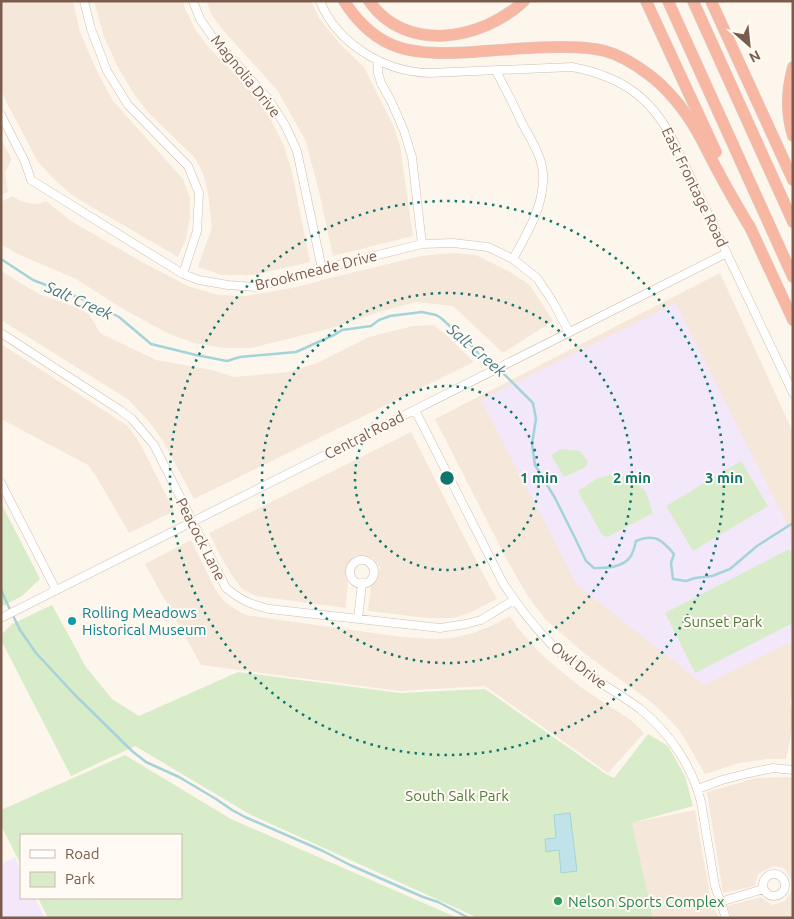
<svg xmlns="http://www.w3.org/2000/svg" width="794" height="919" font-family="Ubuntu,sans-serif">
	<style>
		.residential { fill: #f5e8da }
		.education { fill: #f3e8fa }
		.green { fill: #d8ecc9 }
		.water { fill: #bfe3e8; stroke: #a5d3da }
		.lines { fill: none; stroke-linecap: round; stroke-linejoin: round }
		.stream { stroke: #a5d3da; stroke-width: 2.5 }
		.minor-casing { stroke: #d1beb0; stroke-width: 9 }
		.highway-casing { stroke: #dad1cd; stroke-width: 12 }
		.minor { stroke: #fff; stroke-width: 8 }
		.highway { stroke: #f7b7a3; stroke-width: 11 }
		.ring { fill: none; stroke: #0f766e; stroke-width: 2.5; stroke-dasharray: 2.5 5 }
		.culture-dot { fill: #0f9aa8; stroke: #fffaf3; stroke-width: 2 }
		.leisure-dot { fill: #2e9e5b; stroke: #fffaf3; stroke-width: 2 }
		.labels { text-anchor: middle; dominant-baseline: central; stroke-width: 4; stroke-linejoin: round; paint-order: stroke }
		.street-label { font-size: 15px; fill: #7a5c4d; stroke: #fffaf3 }
		.culture-label { font-size: 15px; fill: #0d838f; stroke: #fffaf3; text-anchor: start }
		.park-label { font-size: 15px; fill: #537a41; stroke: #fffaf3 }
		.leisure-label { font-size: 15px; fill: #27864d; stroke: #fffaf3; text-anchor: start }
		.water-label { font-size: 16px; font-style: italic; fill: #437c86; stroke: #fffaf3 }
		.centre { fill: #0f766e; stroke: #fffaf3; stroke-width: 2.5 }
		.ring-label { font-size: 15px; text-anchor: middle; font-weight: bold; fill: #0f766e; stroke: #fffaf3; stroke-width: 4; stroke-linejoin: round; paint-order: stroke }
	</style>
	<rect width="100%" height="100%" fill="#fdf6ec"/>
	<!-- residential -->
	<path class="residential" d="M1 1H73L80 32 95 67 113 101 183 179 190 198V218L186 239 178 257 73 196 55 180 38 162 7 103 1 90Z
		M94 1H183L185 8 196 31 210 49 242 81 259 101 271 120 284 146 292 172 310 262 253 275H222L198 267 212 228 208 193 203 174 195 158 148 112 134 94 118 67 104 37Z
		M207 1H311L319 18 340 44 364 67 394 127 400 145 413 236 333 256 319 192 306 142 278 91 222 29 211 14Z
		M1 139 11 158V161L5 172 8 192 1 195Z
		M13 196 20 201 29 203 39 204 46 201 71 221 142 262 188 286 218 295 246 296 292 288 338 276 421 256 454 253 476 255 510 272 530 285 553 321 503 353 453 306 417 302 379 312 332 328 251 348H224L194 343 167 333 118 306 76 279 20 255 1 245V202Z
		M1 271 37 293 77 308 89 314 100 333 156 360 212 370 234 377 288 372 317 363 369 337 413 326 434 325 445 334 474 362 194 499 163 441 151 424 129 400 1 320Z
		M720 273 793 432V693L790 702 793 713V725L786 759H767L740 763 705 774 680 731 666 716 651 702 585 654 545 619 527 595 507 560 435 419Z
		M1 344 128 426 141 445 174 511 129 533 96 476 88 465 1 419Z
		M411 432 482 572 497 599 469 613 454 618H428L368 611 371 585 379 574 380 567 373 558 365 556H356L351 561 346 567V573L348 580 346 608 256 596 242 589 231 574 220 555 209 533Z
		M191 540 215 589 223 600 235 609 246 615 402 637 435 639 453 638 473 633 491 626 510 616 517 627 537 650 557 668 582 688 632 721 644 733 608 773 485 686 400 691 201 665 145 564Z
		M788 777 793 778V918H732L727 906 761 897 772 905 785 901 792 890 791 879 784 868 774 866 758 874 755 886 723 893 707 792 756 778Z
		M695 810 711 901 719 918H646L631 823Z"/>
	<!-- education -->
	<path class="education" d="M676 303 793 536V641L704 685 577 585 481 400Z
		M15 857 21 870V898H35L45 918H1V864Z"/>
	<!-- green -->
	<path class="green" d="M561 449 580 451 588 461 586 467 564 477 551 455Z
		M741 461 768 506 693 551 666 506Z
		M615 474 633 479 646 492 653 513 607 537 602 535 578 491 598 478Z
		M1 503 40 579 22 596 1 607Z
		M789 549 793 556V623L695 673 665 613Z
		M52 605 86 667 112 699 139 716 238 672 400 693 485 689 606 774 614 778 648 734 668 746 685 776 693 806 632 823 653 918H478L251 815 135 746 71 776 1 640V635L12 624Z
		M125 755 231 819 458 918H48L38 898H181V835H21V865L1 825V810Z"/>
	<!-- water -->
	<path class="water" d="M570 813 577 871 561 873 559 850 546 852 545 839 556 838 554 815Z"/>
	<g class="lines">
		<!-- stream -->
		<path class="stream" d="M1 259 33 280 90 302 119 317 151 344 196 355 227 361 240 357 296 352 334 335 342 330 371 326 379 320 390 316 422 312 436 315 441 318 474 348 480 356 491 360 497 366
			M500 370 533 403 536 419 532 444 535 465 555 498 574 536 586 561 594 568C606 568 623 568 631 556 633 552 635 546 636 541 655 533 662 540 674 554L671 563 673 579 686 581 695 578 712 576 730 569 757 546 793 523
			M1 589 5 599 20 630 36 653 74 694 132 751 146 762 179 777 216 799 232 810 245 817 323 851 350 865 423 897 438 902 469 918"/>
		<!-- minor casing -->
		<g class="minor-casing">
			<path id="minor" d="M84 1 91 29 107 71 128 105 188 166 199 193 197 231 183 274
				M193 1 200 19 214 39 269 100 285 125 297 151 322 269
				M320 1C337 44 385 72 429 73L572 67C619 76 649 95 672 138L793 393
				M378 61V73L381 83 392 103 404 131 412 157 422 244
				M496 71C505 88 514 105 522 123 531 140 545 160 543 181 542 210 526 235 513 259
				M1 115 25 162 31 180 183 274 199 280 228 285 256 287 322 269 422 244 453 243 488 247 513 259 537 278 553 302 569 332
				M1 333 120 410 132 419 154 445 226 588C242 601 250 604 269 609L440 628 466 624 481 620 514 600
				M415 410 503 583C520 609 540 635 564 656 587 676 614 690 639 708 668 731 692 765 701 802L715 886 726 918
				M1 483 56 590
				M350 572a12 12 0 1 1 24 0a12 12 0 1 1-24 0Z
				M1 618 727 253
				M358 619 362 583
				M698 789 722 780 749 773 773 768 793 770
				M763 885a11 11 0 1 1 22 0a11 11 0 1 1-22 0Z
				M720 902 763 889"/>
		</g>
		<!-- highway casing -->
		<g class="highway-casing">
			<path id="highway" d="M344 1C378 54 415 55 473 52 501 50 531 47 560 47 574 47 590 47 605 51 620 55 636 65 648 74 666 87 684 109 695 128 704 143 711 159 720 175 730 194 741 212 752 231
				M369 1C406 54 482 40 524 1
				M646 1 716 152
				M668 1 793 277
				M693 1 793 222
				M711 1 793 180
				M793 67C787 89 786 114 793 136
				M749 225 793 320"/>
		</g>
		<!-- minor -->
		<use href="#minor" class="minor"/>
		<!-- highway -->
		<use href="#highway" class="highway"/>
	</g>
	<!-- distance rings -->
	<g class="ring">
		<circle cx="447" cy="478" r="92"/>
		<circle cx="447" cy="478" r="185"/>
		<circle cx="447" cy="478" r="277"/>
	</g>
	<!-- markers -->
	<circle class="culture-dot" cx="72" cy="621" r="5"/>
	<circle class="leisure-dot" cx="558" cy="901" r="5"/>
	<g class="labels">
		<!-- street labels -->
		<g class="street-label">
			<text transform="translate(246 76) rotate(51)">Magnolia Drive</text>
			<text transform="translate(695 187) rotate(64)">East Frontage Road</text>
			<text transform="translate(316 270) rotate(-14)">Brookmeade Drive</text>
			<text transform="translate(364 435) rotate(-27)">Central Road</text>
			<text transform="translate(201 539) rotate(63)">Peacock Lane</text>
			<text transform="translate(579 665) rotate(38)">Owl Drive</text>
		</g>
		<!-- culture labels -->
		<g class="culture-label">
			<text x="82" y="612">Rolling Meadows<tspan x="82" dy="17">Historical Museum</tspan></text>
		</g>
		<!-- park labels -->
		<g class="park-label">
			<text x="723" y="621">Sunset Park</text>
			<text x="457" y="795">South Salk Park</text>
		</g>
		<!-- leisure labels -->
		<g class="leisure-label">
			<text x="568" y="901">Nelson Sports Complex</text>
		</g>
		<!-- water labels -->
		<g class="water-label">
			<text transform="translate(79 300) rotate(24)">Salt Creek</text>
			<text transform="translate(477 350) rotate(41)">Salt Creek</text>
		</g>
	</g>
	<circle cx="447" cy="478" r="8" class="centre"/>
	<g class="ring-label">
		<text x="539" y="483">1 min</text>
		<text x="632" y="483">2 min</text>
		<text x="724" y="483">3 min</text>
	</g>
	<!-- border -->
	<rect width="794" height="919" fill="none" stroke="#7a5c4d" stroke-width="5"/>
	<!-- legend -->
	<rect x="20" y="834" width="162" height="65" fill="#fffaf3" stroke="#cabbb1"/>
	<rect x="30" y="850" width="25" height="8" fill="#ffffff" stroke="#cabbb1"/>
	<text x="65" y="859" font-size="15" fill="#7a5c4d">Road</text>
	<rect x="30" y="872" width="25" height="15" fill="#d8ecc9" stroke="#cabbb1"/>
	<text x="65" y="884" font-size="15" fill="#7a5c4d">Park</text>
	<!-- north arrow -->
	<g transform="translate(749 45) rotate(153)" stroke="#fffaf3" stroke-width="4" paint-order="stroke">
	<path d="M0-4L9 19L0 12L-9 19Z" fill="#7a5c4d"/>
	<text y="-8" font-size="14" font-weight="bold" text-anchor="middle" fill="#7a5c4d">N</text>
	</g>
</svg>
